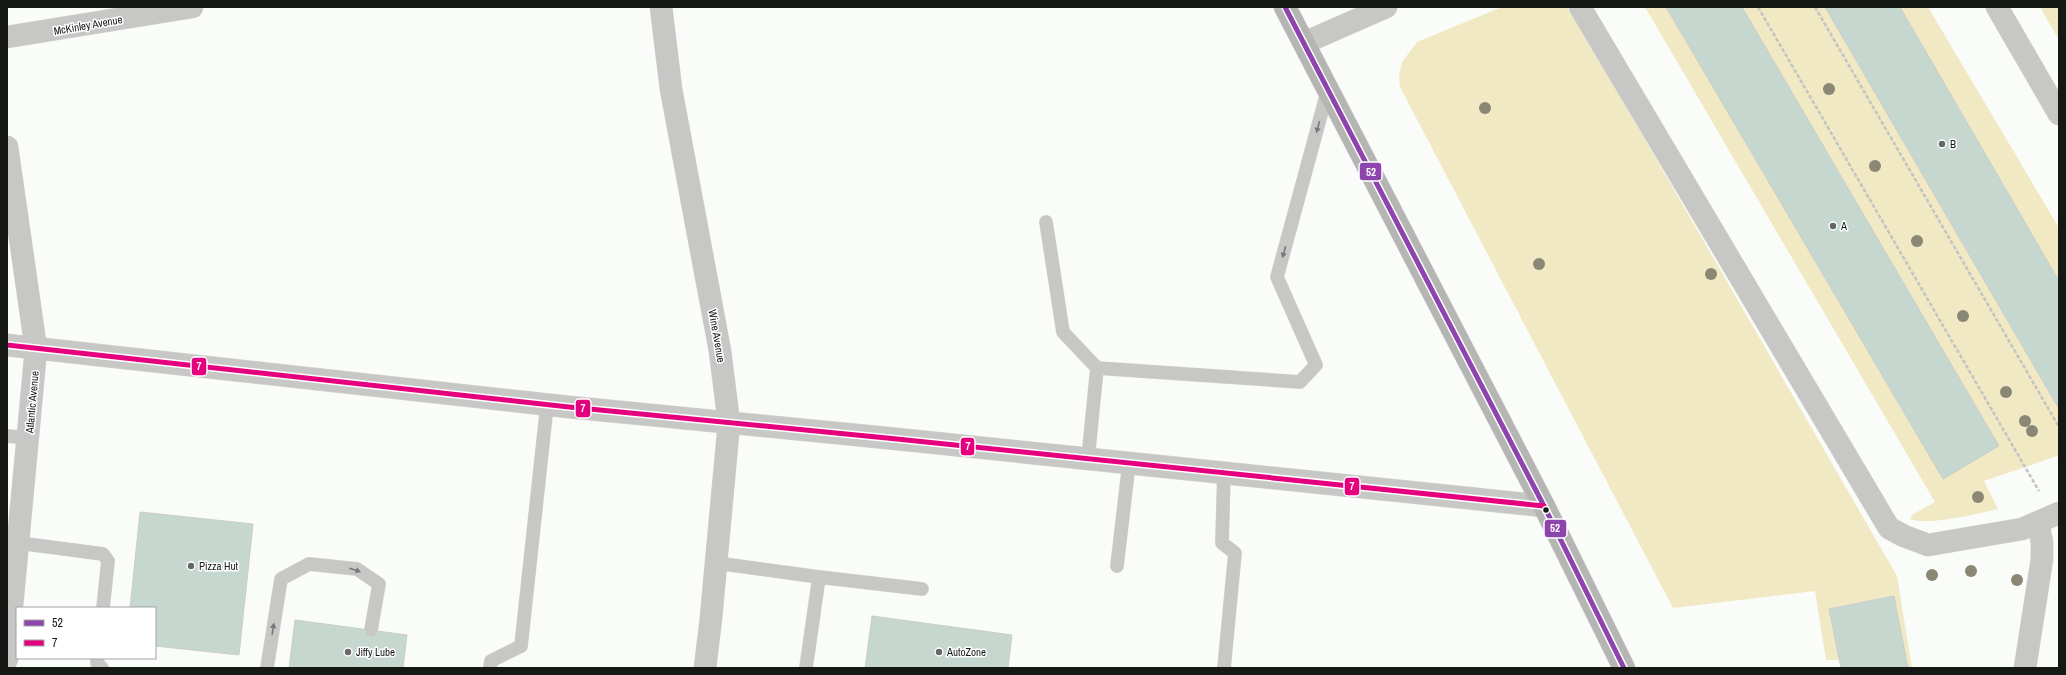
<svg xmlns="http://www.w3.org/2000/svg" width="2066" height="675" font-family="'Archivo Narrow',sans-serif">
	<style>
		.green { fill: #f0e9c4 }
		.building { fill: #c5d7ce; stroke: #cbcdcb }
		.lines { fill: none; stroke-linecap: round; stroke-linejoin: round }
		.lane-casing { stroke: #d5d7d5; stroke-width: 14 }
		.street-casing { stroke: #d5d7d5; stroke-width: 23 }
		.primary-casing { stroke: #d5d7d5; stroke-width: 23 }
		.path { stroke: #c3c4c2; stroke-width: 2.5; stroke-dasharray: 4 2; stroke-linecap: butt }
		.lane { stroke: #c7c7c6; stroke-width: 13 }
		.street { stroke: #c7c7c6; stroke-width: 22 }
		.primary { stroke: #b5b5b4; stroke-width: 22 }
		.bus-1-casing { stroke: #fff; stroke-width: 8 }
		.bus-2-casing { stroke: #fff; stroke-width: 8 }
		.bus-1 { stroke: #8e44ad; stroke-width: 5 }
		.bus-2 { stroke: #e5007d; stroke-width: 5 }
		.tree { fill: #8a8875 }
		.oneway { fill: #777877 }
		.poi-dot { fill: #656865; stroke: #fff; stroke-width: 1.5 }
		.bus-dot { fill: #161816; stroke: #fff; stroke-width: 1.5 }
		.labels { text-anchor: middle; dominant-baseline: central; stroke-width: 3; stroke-linejoin: round; paint-order: stroke }
		.street-label { font-size: 11px; fill: #161816; stroke: #fff }
		.poi-label { font-size: 11px; fill: #161816; stroke: #fff; text-anchor: start }
		.line-badge { stroke: #fff; stroke-width: 1.5 }
		.badge-label { font-size: 11px; text-anchor: middle; font-weight: bold; fill: #fff }
	</style>
	<rect width="100%" height="100%" fill="#f9fcf8"/>
	<!-- green -->
	<path class="green" d="M1502 7H1566L1576 20 1897 576 1912 668H1908L1894 596 1829 609 1840 660H1826L1815 591 1673 608 1400 87 1399 76 1402 62 1417 42Z
		M1645 7H1928L2059 228V459L2057 456 1984 481 1998 509C1976 514 1930 526 1910 519L1912 515 1935 502Z
		M2040 7H2059V40Z"/>
	<!-- building -->
	<path class="building" d="M1666 7H1742L1999 446 1943 479Z
		M1825 7H1900L2059 281V409Z
		M140 512 253 524 239 655 155 646V608H130Z
		M1894 596 1908 668H1841L1829 609Z
		M872 616 1012 635 1008 668H865Z
		M295 620 407 635 403 668H289Z"/>
	<g class="lines">
		<!-- lane casing -->
		<g class="lane-casing">
			<path id="lane" d="M1046 222 1063 332 1097 368
				M7 436 29 438
				M1088 458 1097 368 1300 382 1316 365 1277 277 1328 89
				M19 543 103 554 108 561 103 608
				M716 563 819 577 806 668
				M1117 566 1129 463
				M819 577 922 589
				M97 658V663L102 668
				M267 668 281 579 309 564 357 569 379 584 371 630
				M490 668 491 661 521 646 547 405
				M1224 668 1235 553 1222 543 1224 472"/>
		</g>
		<!-- street casing -->
		<g class="street-casing">
			<path id="street" d="M661 7 671 89 720 351 729 423 711 618 705 668
				M1580 7 1889 528 1904 536 1928 545 2022 529 2059 513
				M1997 7 2059 114
				M7 37 192 7
				M1304 43 1386 7
				M7 147 36 349 7 659
				M7 345 569 407 887 438 1544 506
				M2025 668 2042 559V542L2038 523"/>
		</g>
		<!-- primary casing -->
		<g class="primary-casing">
			<path id="primary" d="M1285 7 1544 506 1624 668"/>
		</g>
		<!-- path -->
		<path class="path" d="M1758 7 2039 491
			M1815 7 2059 427"/>
		<!-- lane -->
		<use href="#lane" class="lane"/>
		<!-- street -->
		<use href="#street" class="street"/>
		<!-- primary -->
		<use href="#primary" class="primary"/>
		<!-- bus-1 casing -->
		<g class="bus-1-casing">
			<path id="bus-1" d="M1285 7 1544 506 1624 668"/>
		</g>
		<!-- bus-2 casing -->
		<g class="bus-2-casing">
			<path id="bus-2" d="M7 345 569 407 887 438 1544 506"/>
		</g>
		<!-- bus-1 -->
		<use href="#bus-1" class="bus-1"/>
		<!-- bus-2 -->
		<use href="#bus-2" class="bus-2"/>
	</g>
	<!-- trees -->
	<g class="tree">
		<circle cx="1829" cy="89" r="6"/>
		<circle cx="1485" cy="108" r="6"/>
		<circle cx="1875" cy="166" r="6"/>
		<circle cx="1917" cy="241" r="6"/>
		<circle cx="1539" cy="264" r="6"/>
		<circle cx="1711" cy="274" r="6"/>
		<circle cx="1963" cy="316" r="6"/>
		<circle cx="2006" cy="392" r="6"/>
		<circle cx="2025" cy="421" r="6"/>
		<circle cx="2032" cy="431" r="6"/>
		<circle cx="1978" cy="497" r="6"/>
		<circle cx="1971" cy="571" r="6"/>
		<circle cx="1932" cy="575" r="6"/>
		<circle cx="2017" cy="580" r="6"/>
	</g>
	<!-- one-way arrows -->
	<defs><path id="oneway-solid" d="M-6-.8H1V-3.2L6.5 0L1 3.2V.8H-6Z"/></defs>
	<g class="oneway">
		<use href="#oneway-solid" transform="translate(1318 127) rotate(105)"/>
		<use href="#oneway-solid" transform="translate(1284 252) rotate(105)"/>
		<use href="#oneway-solid" transform="translate(355 570) rotate(18)"/>
		<use href="#oneway-solid" transform="translate(273 629) rotate(-81)"/>
	</g>
	<!-- markers -->
	<g class="poi-dot">
		<circle cx="1942" cy="144" r="4"/>
		<circle cx="1833" cy="226" r="4"/>
		<circle cx="191" cy="566" r="4"/>
		<circle cx="348" cy="652" r="4"/>
		<circle cx="939" cy="652" r="4"/>
	</g>
	<circle class="bus-dot" cx="1546" cy="510" r="3.5"/>
	<g class="labels">
		<!-- street labels -->
		<g class="street-label">
			<text transform="translate(88 25) rotate(-10)">McKinley Avenue</text>
			<text transform="translate(717 336) rotate(80)">Wine Avenue</text>
			<text transform="translate(32 402) rotate(-85)">Atlantic Avenue</text>
		</g>
		<!-- poi labels -->
		<g class="poi-label">
			<text x="1950" y="144">B</text>
			<text x="1841" y="226">A</text>
			<text x="199" y="566">Pizza Hut</text>
			<text x="356" y="652">Jiffy Lube</text>
			<text x="947" y="652">AutoZone</text>
		</g>
	</g>
	<g class="line-badge">
		<rect x="1359" y="162" width="23" height="19" rx="4" fill="#8e44ad"/>
		<rect x="191" y="357" width="16" height="19" rx="4" fill="#e5007d"/>
		<rect x="575" y="399" width="16" height="19" rx="4" fill="#e5007d"/>
		<rect x="960" y="437" width="15" height="19" rx="4" fill="#e5007d"/>
		<rect x="1344" y="477" width="16" height="19" rx="4" fill="#e5007d"/>
		<rect x="1544" y="519" width="23" height="19" rx="4" fill="#8e44ad"/>
	</g>
	<g class="badge-label">
		<text x="1371" y="176">52</text>
		<text x="199" y="370">7</text>
		<text x="583" y="412">7</text>
		<text x="968" y="450">7</text>
		<text x="1352" y="490">7</text>
		<text x="1555" y="532">52</text>
	</g>
	<!-- border -->
	<rect width="2066" height="675" fill="none" stroke="#161816" stroke-width="16"/>
	<!-- legend -->
	<rect x="16" y="607" width="140" height="52" fill="#ffffff" stroke="#a2a3a2"/>
	<rect x="24" y="620" width="20" height="6" fill="#8e44ad" stroke="#a2a3a2"/>
	<text x="52" y="627" font-size="12" fill="#161816">52</text>
	<rect x="24" y="640" width="20" height="6" fill="#e5007d" stroke="#a2a3a2"/>
	<text x="52" y="647" font-size="12" fill="#161816">7</text>
</svg>
